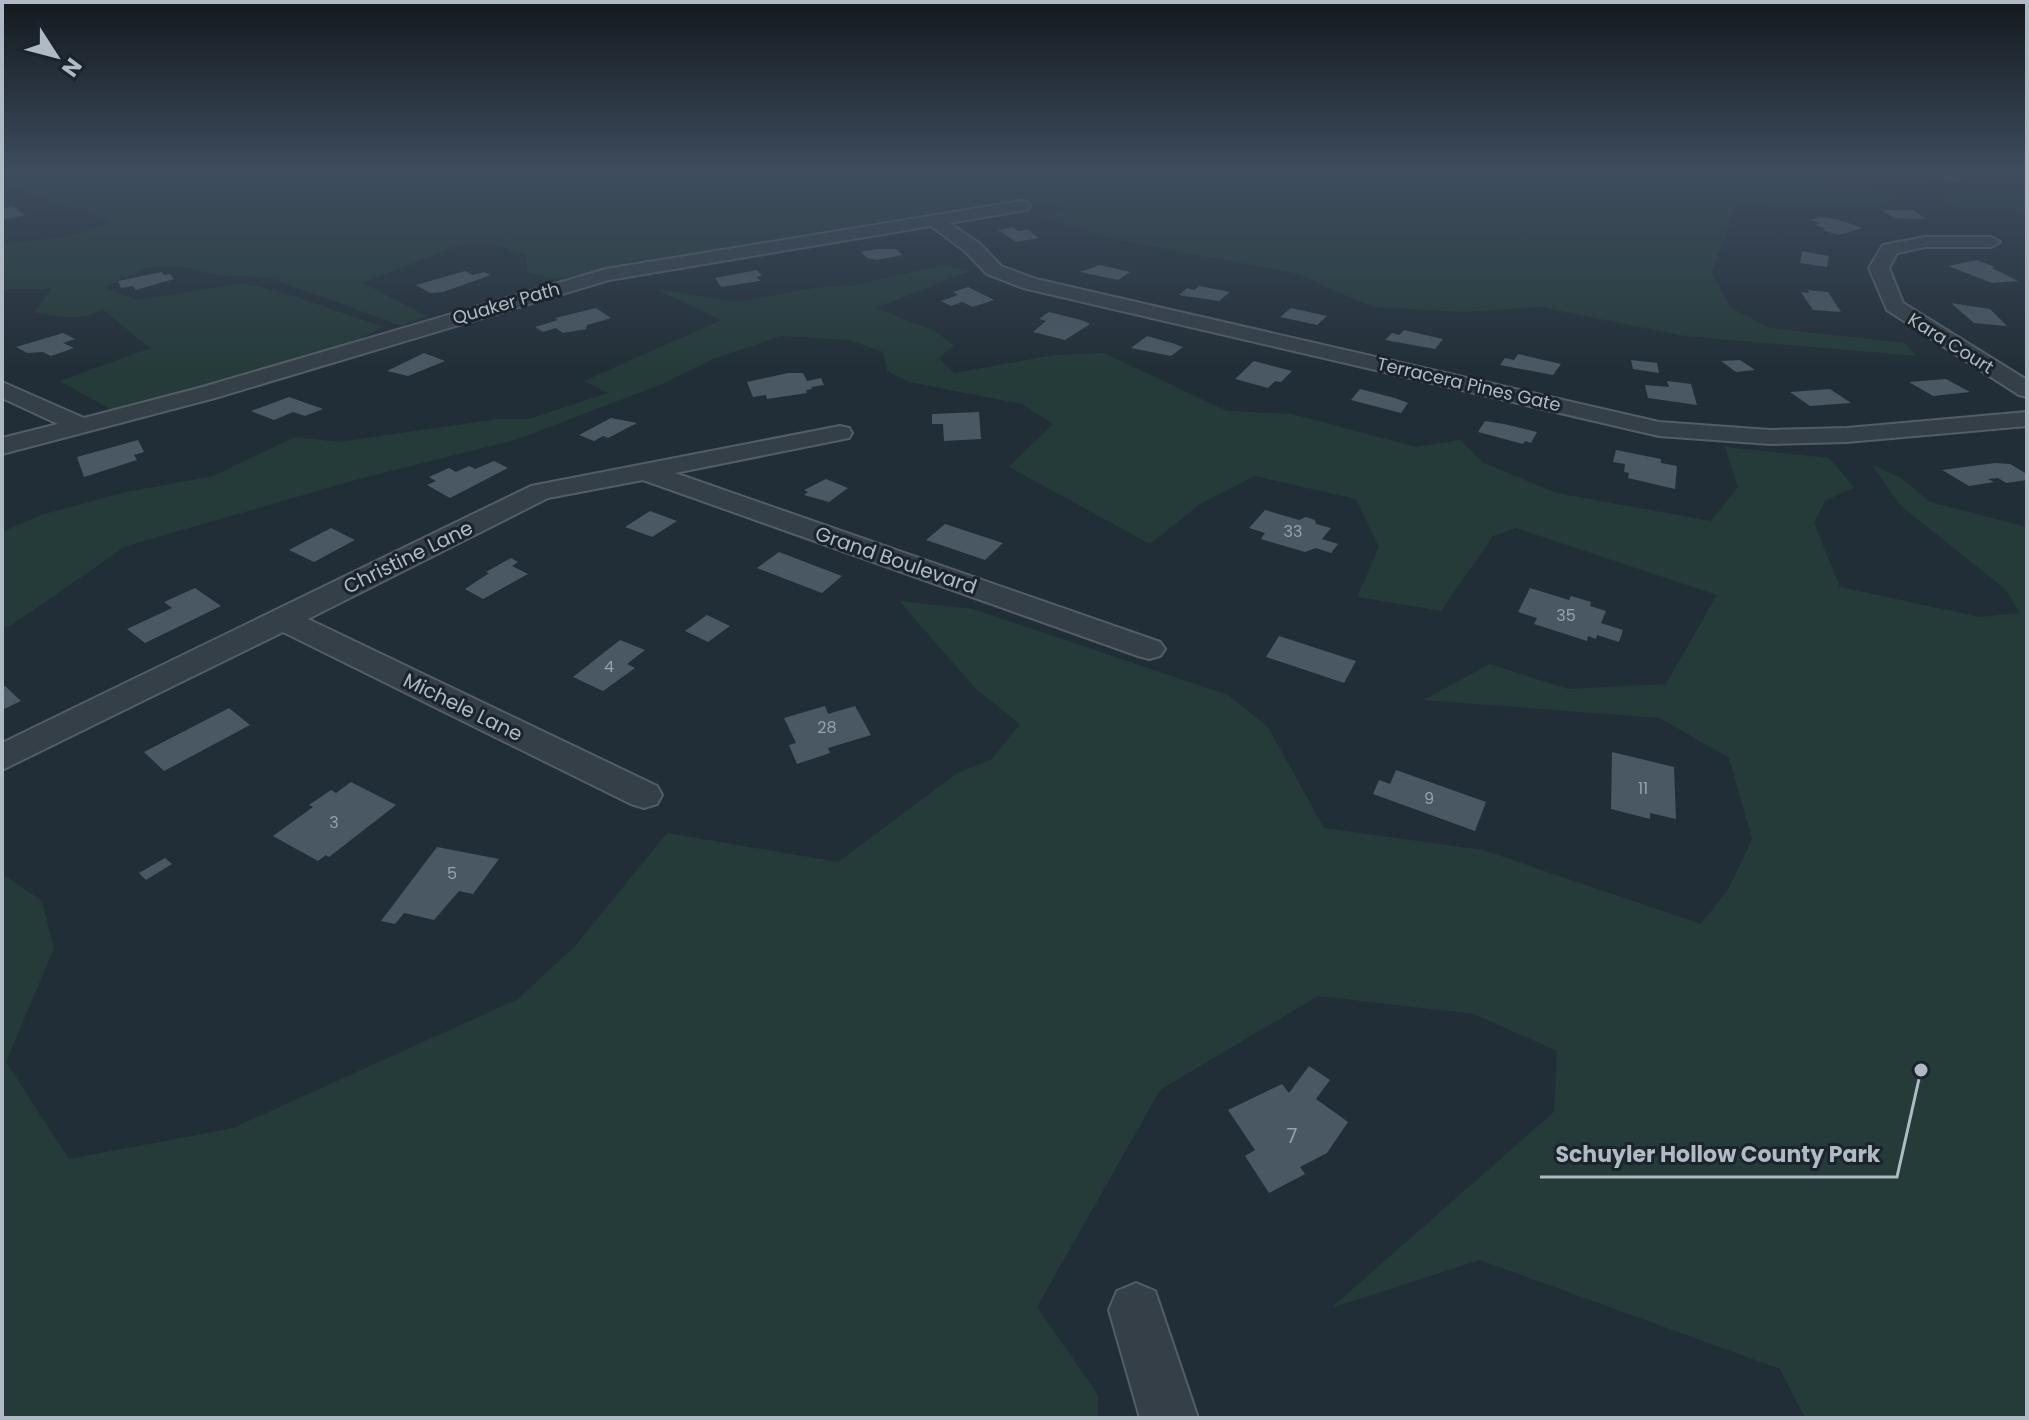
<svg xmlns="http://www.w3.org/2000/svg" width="2029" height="1420" font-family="Poppins,sans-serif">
<rect width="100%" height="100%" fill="#222e37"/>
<path fill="#253b39" d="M 2,172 L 1763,172 L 1767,175 L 1900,195 L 1876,207 L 1737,203 L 1712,273 L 1730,307 L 1770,328 L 1905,343 L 1917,356 L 1684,336 L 1541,307 L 1464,312 L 1372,307 L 1295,273 L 1112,239 L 1036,215 L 1075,211 L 1051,203 L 1009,202 L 555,279 L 527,272 L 527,255 L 488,243 L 459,245 L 363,283 L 427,316 L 402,326 L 267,277 L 221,276 L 180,266 L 146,268 L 104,287 L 136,300 L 245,283 L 281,292 L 384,327 C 301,369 204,387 115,412 L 60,381 L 150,348 L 102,309 C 81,322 57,317 34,312 L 51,289 L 2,289 L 2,244 L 65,237 L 113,222 L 87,211 L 2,186 Z
M 1941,194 L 2027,197 L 2027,213 L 1959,207 Z
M 943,265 L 970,271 L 875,308 L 933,330 L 954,345 L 939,358 L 954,373 L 1054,355 L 1104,353 L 1227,411 L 1292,414 L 1416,447 L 1460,440 L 1484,463 L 1556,493 L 1711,521 L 1738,487 L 1725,447 L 1829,458 L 1854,487 L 1825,501 L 1814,523 L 1840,587 L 1980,617 L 2020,613 L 2005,589 L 1901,506 L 1871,464 L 1901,478 L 1930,502 L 2027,527 L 2027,1418 L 1805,1418 L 1780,1369 L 1480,1260 L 1331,1308 L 1554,1112 L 1557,1051 L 1474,1014 L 1318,996 L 1160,1090 L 1037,1307 L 1098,1395 L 1098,1418 L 2,1418 L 2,874 L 42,901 L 54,948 L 6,1062 L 69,1159 L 233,1128 L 518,999 L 576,945 L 667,833 L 838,862 L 956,774 L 992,759 L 1020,724 L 976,689 L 899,601 L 973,609 L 1228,695 L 1268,727 L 1324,828 L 1483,850 L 1701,924 L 1729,888 L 1752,839 L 1729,758 L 1660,718 L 1423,700 L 1490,664 L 1568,689 L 1666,684 L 1717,595 L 1516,528 L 1493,536 L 1441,611 L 1357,597 L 1379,547 L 1356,499 L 1255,476 L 1200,504 L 1150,544 L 1009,467 L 1053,424 L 1022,404 L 909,382 L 887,371 L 883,352 L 849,340 L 781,336 L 716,358 L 662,384 L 518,439 L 366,477 L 126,546 L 13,624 L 2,629 L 2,532 L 44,514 L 126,492 L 213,476 L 295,437 L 339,442 L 498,419 L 529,419 L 608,393 L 584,381 L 721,320 L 656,289 L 735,302 L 814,288 L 859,284 Z"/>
<path fill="#4a5863" d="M 1911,172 L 1932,172 L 1966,179 L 1959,183 Z
M 11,206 L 19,209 L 17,210 L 26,215 L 2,220 L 2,209 Z
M 1882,210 L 1913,210 L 1926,219 L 1894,218 Z
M 1821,217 L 1836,219 L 1863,228 L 1839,235 L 1822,230 L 1826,229 L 1815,225 L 1821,223 L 1811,220 Z
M 1013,227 L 1018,231 L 1027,229 L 1039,238 L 1016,242 L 998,230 Z
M 877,249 L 896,249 L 903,255 L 877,260 L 867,258 L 861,252 Z
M 1802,251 L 1829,256 L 1827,267 L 1800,263 Z
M 1977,260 L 1995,267 L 1992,268 L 2018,281 L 1992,283 L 1948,266 Z
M 1100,265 L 1130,272 L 1118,280 L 1080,272 Z
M 757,270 L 762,276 L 757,277 L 760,281 L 721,287 L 715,278 Z
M 465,271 L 473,275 L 484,272 L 491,275 L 443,292 L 430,293 L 416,285 Z
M 162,272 L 164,275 L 170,274 L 174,279 L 136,290 L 133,286 L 121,288 L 118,281 Z
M 1199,286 L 1230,292 L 1219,301 L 1179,295 L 1187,288 L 1194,290 Z
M 968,287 L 994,300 L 973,307 L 962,302 L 951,306 L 941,301 L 958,295 L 953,292 Z
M 1808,290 L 1828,292 L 1841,312 L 1813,310 L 1801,292 L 1809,293 Z
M 1951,303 L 1990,309 L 2007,326 L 1974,323 Z
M 596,308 L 611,318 L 587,325 L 586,329 L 563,333 L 556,328 L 543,332 L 535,327 L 558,320 L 555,318 Z
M 1291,308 L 1327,316 L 1317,325 L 1280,317 Z
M 1049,312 L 1081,320 L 1090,324 L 1065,340 L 1033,332 L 1046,321 L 1039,319 Z
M 1404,330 L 1443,339 L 1435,349 L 1385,340 L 1392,333 L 1399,335 Z
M 63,333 L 75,339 L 63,343 L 74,348 L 51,356 L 43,352 L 27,353 L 16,347 Z
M 1147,336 L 1172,343 L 1183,347 L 1171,356 L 1131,348 Z
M 424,353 L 445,361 L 408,376 L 387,371 Z
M 1518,354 L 1561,364 L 1553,375 L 1500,365 L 1505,358 L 1514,360 Z
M 1631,360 L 1657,363 L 1659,373 L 1633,369 Z
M 1740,360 L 1755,370 L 1736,372 L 1721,361 Z
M 1254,361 L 1292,371 L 1281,382 L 1275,381 L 1268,388 L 1235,379 Z
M 788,373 L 803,373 L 807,381 L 821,378 L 824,385 L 811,387 L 812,389 L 806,390 L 807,393 L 767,399 L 766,395 L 753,397 L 747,382 Z
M 1946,379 L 1970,392 L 1933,396 L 1909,382 Z
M 1667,381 L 1691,384 L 1697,405 L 1648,398 L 1645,385 L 1669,387 Z
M 1360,389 L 1395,398 L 1408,403 L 1401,413 L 1351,400 Z
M 1830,389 L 1851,403 L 1810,406 L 1790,392 Z
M 289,397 L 323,409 L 305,416 L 293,412 L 274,420 L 251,411 Z
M 979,412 L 981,439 L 944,441 L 943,424 L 932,424 L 932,414 Z
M 611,418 L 637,423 L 608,438 L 603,436 L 594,441 L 579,435 Z
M 1485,421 L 1504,424 L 1537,432 L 1531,443 L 1525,441 L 1523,444 L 1478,432 Z
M 138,440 L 144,452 L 134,455 L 137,460 L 84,477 L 77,457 Z
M 1616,450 L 1661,459 L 1661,463 L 1677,466 L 1675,489 L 1628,478 L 1629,473 L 1624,472 L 1625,464 L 1613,462 Z
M 494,461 L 508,468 L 450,498 L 427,485 L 436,481 L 429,477 L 449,468 L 456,472 L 469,466 L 475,469 Z
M 1995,463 L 2010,464 L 2027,474 L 2027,480 L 2006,483 L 1998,478 L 1988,479 L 1994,482 L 1969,486 L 1942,470 Z
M 826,479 L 848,488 L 829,502 L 804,495 L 808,492 L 804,490 Z
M 1265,510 L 1299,520 L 1306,517 L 1315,520 L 1316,524 L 1331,528 L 1322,539 L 1338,544 L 1331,553 L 1316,548 L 1305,552 L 1261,539 L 1265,533 L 1249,528 Z
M 650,511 L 677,521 L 652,537 L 625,527 Z
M 945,524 L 1003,543 L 985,560 L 926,540 Z
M 331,528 L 355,540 L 314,562 L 289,550 Z
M 779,552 L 842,576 L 822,593 L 757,568 Z
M 511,558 L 518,562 L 512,566 L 528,574 L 483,599 L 465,589 L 489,573 L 486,572 Z
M 195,588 L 221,606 L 145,643 L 127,629 L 172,608 L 164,602 Z
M 1530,588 L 1569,600 L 1571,596 L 1591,602 L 1590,606 L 1606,611 L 1601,623 L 1623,630 L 1619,642 L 1597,635 L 1596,639 L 1588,636 L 1587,641 L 1534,624 L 1537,618 L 1518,612 Z
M 707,615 L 730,626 L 708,642 L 685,631 Z
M 1279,636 L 1356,661 L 1344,683 L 1266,657 Z
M 620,640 L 645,650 L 627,664 L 635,668 L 603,691 L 573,677 Z
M 5,686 L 21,701 L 2,710 L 2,687 Z
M 825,706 L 828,714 L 855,706 L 871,735 L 828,748 L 830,753 L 797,764 L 789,745 L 796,743 L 784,718 Z
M 229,708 L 250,725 L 164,771 L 144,752 Z
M 1612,752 L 1674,767 L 1676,819 L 1650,813 L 1650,819 L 1611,809 Z
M 1396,770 L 1486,802 L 1475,831 L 1373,794 L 1379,780 L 1390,784 Z
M 351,782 L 396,805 L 329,857 L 326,855 L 318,861 L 273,836 L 313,807 L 309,805 L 331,790 L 336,793 Z
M 437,847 L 499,859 L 473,894 L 459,891 L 434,920 L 404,913 L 395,924 L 381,921 Z
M 165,858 L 172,864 L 146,880 L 139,873 Z
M 1309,1066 L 1330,1080 L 1316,1099 L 1348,1122 L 1327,1153 L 1300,1167 L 1305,1174 L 1269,1193 L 1245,1156 L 1255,1150 L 1228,1110 L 1282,1084 L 1289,1093 Z"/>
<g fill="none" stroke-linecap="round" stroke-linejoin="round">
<g stroke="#535d66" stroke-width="4">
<path id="minor" d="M 1021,201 L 1027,202 L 1030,206 L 1027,210 L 949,223 L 980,244 L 1001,266 L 1036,279 L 1659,422 L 1770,430 L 1847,428 L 2027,412 L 2027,426 L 1847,442 L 1770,444 L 1659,436 L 1023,288 L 987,274 L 966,252 L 931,226 L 609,280 L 215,398 L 2,454 L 2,438 L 58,424 L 2,398 L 2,382 L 84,418 L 199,388 L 606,269 Z
M 1925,237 L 1991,237 L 2000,242 L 1991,247 L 1925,247 L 1897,253 L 1889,268 L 1903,303 L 2027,380 L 2027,397 L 2019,395 L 1887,310 L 1869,268 L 1883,245 Z
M 840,426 L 849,428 L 852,433 L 849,438 L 675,473 L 1160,642 L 1165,649 L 1160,656 L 1149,659 L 1138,656 L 643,480 L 548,498 L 308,619 L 657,786 L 662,795 L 657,804 L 644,808 L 631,804 L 283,632 L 2,770 L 2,743 L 531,486 Z
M 1136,1283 L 1155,1291 L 1198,1418 L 1140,1418 L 1109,1310 L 1117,1291 Z"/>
</g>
<use href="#minor" fill="#353f48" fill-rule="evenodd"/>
</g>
<linearGradient id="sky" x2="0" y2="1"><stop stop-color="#13191e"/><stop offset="0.46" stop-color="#3e4c5e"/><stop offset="1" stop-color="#3e4c5e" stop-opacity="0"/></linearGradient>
<rect width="2029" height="371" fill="url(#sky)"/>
<g text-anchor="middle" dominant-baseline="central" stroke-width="6" stroke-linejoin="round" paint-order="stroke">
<g font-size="16" fill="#96a2ac">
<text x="1293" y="531">33</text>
<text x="1566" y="615">35</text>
<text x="609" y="666">4</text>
<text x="827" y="727">28</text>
<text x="1643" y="788">11</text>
<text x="1429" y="798">9</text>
<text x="334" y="822">3</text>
<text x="452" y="873">5</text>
</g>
<g font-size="18" fill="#b0bac4" stroke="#1b242d">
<text transform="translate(506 303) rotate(-16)">Quaker Path</text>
<text transform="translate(1951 343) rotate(32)">Kara Court</text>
<text transform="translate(1469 384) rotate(13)">Terracera Pines Gate</text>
</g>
<g font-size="20" fill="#b0bac4" stroke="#1b242d">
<text transform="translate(408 557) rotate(-26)">Christine Lane</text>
<text transform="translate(896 560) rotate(19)">Grand Boulevard</text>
<text transform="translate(463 707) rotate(26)">Michele Lane</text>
</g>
<g font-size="20" fill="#96a2ac">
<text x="1292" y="1136">7</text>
</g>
</g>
<path fill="none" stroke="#b0bac4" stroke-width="3" d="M1921 1070L1897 1177H1540"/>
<circle fill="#b0bac4" stroke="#1b242d" stroke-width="3" cx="1921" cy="1070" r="8"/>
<g font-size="22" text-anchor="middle" font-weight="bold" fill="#b0bac4" stroke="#1b242d" stroke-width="6" stroke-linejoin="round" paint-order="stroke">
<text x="1718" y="1162">Schuyler Hollow County Park</text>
</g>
<rect width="2029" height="1420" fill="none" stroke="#b0bac4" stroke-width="8"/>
<g transform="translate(56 56) rotate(126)" stroke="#1b242d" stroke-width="6" paint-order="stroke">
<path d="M0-6L14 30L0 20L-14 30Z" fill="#b0bac4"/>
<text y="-12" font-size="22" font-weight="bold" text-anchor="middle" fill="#b0bac4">N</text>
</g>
</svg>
